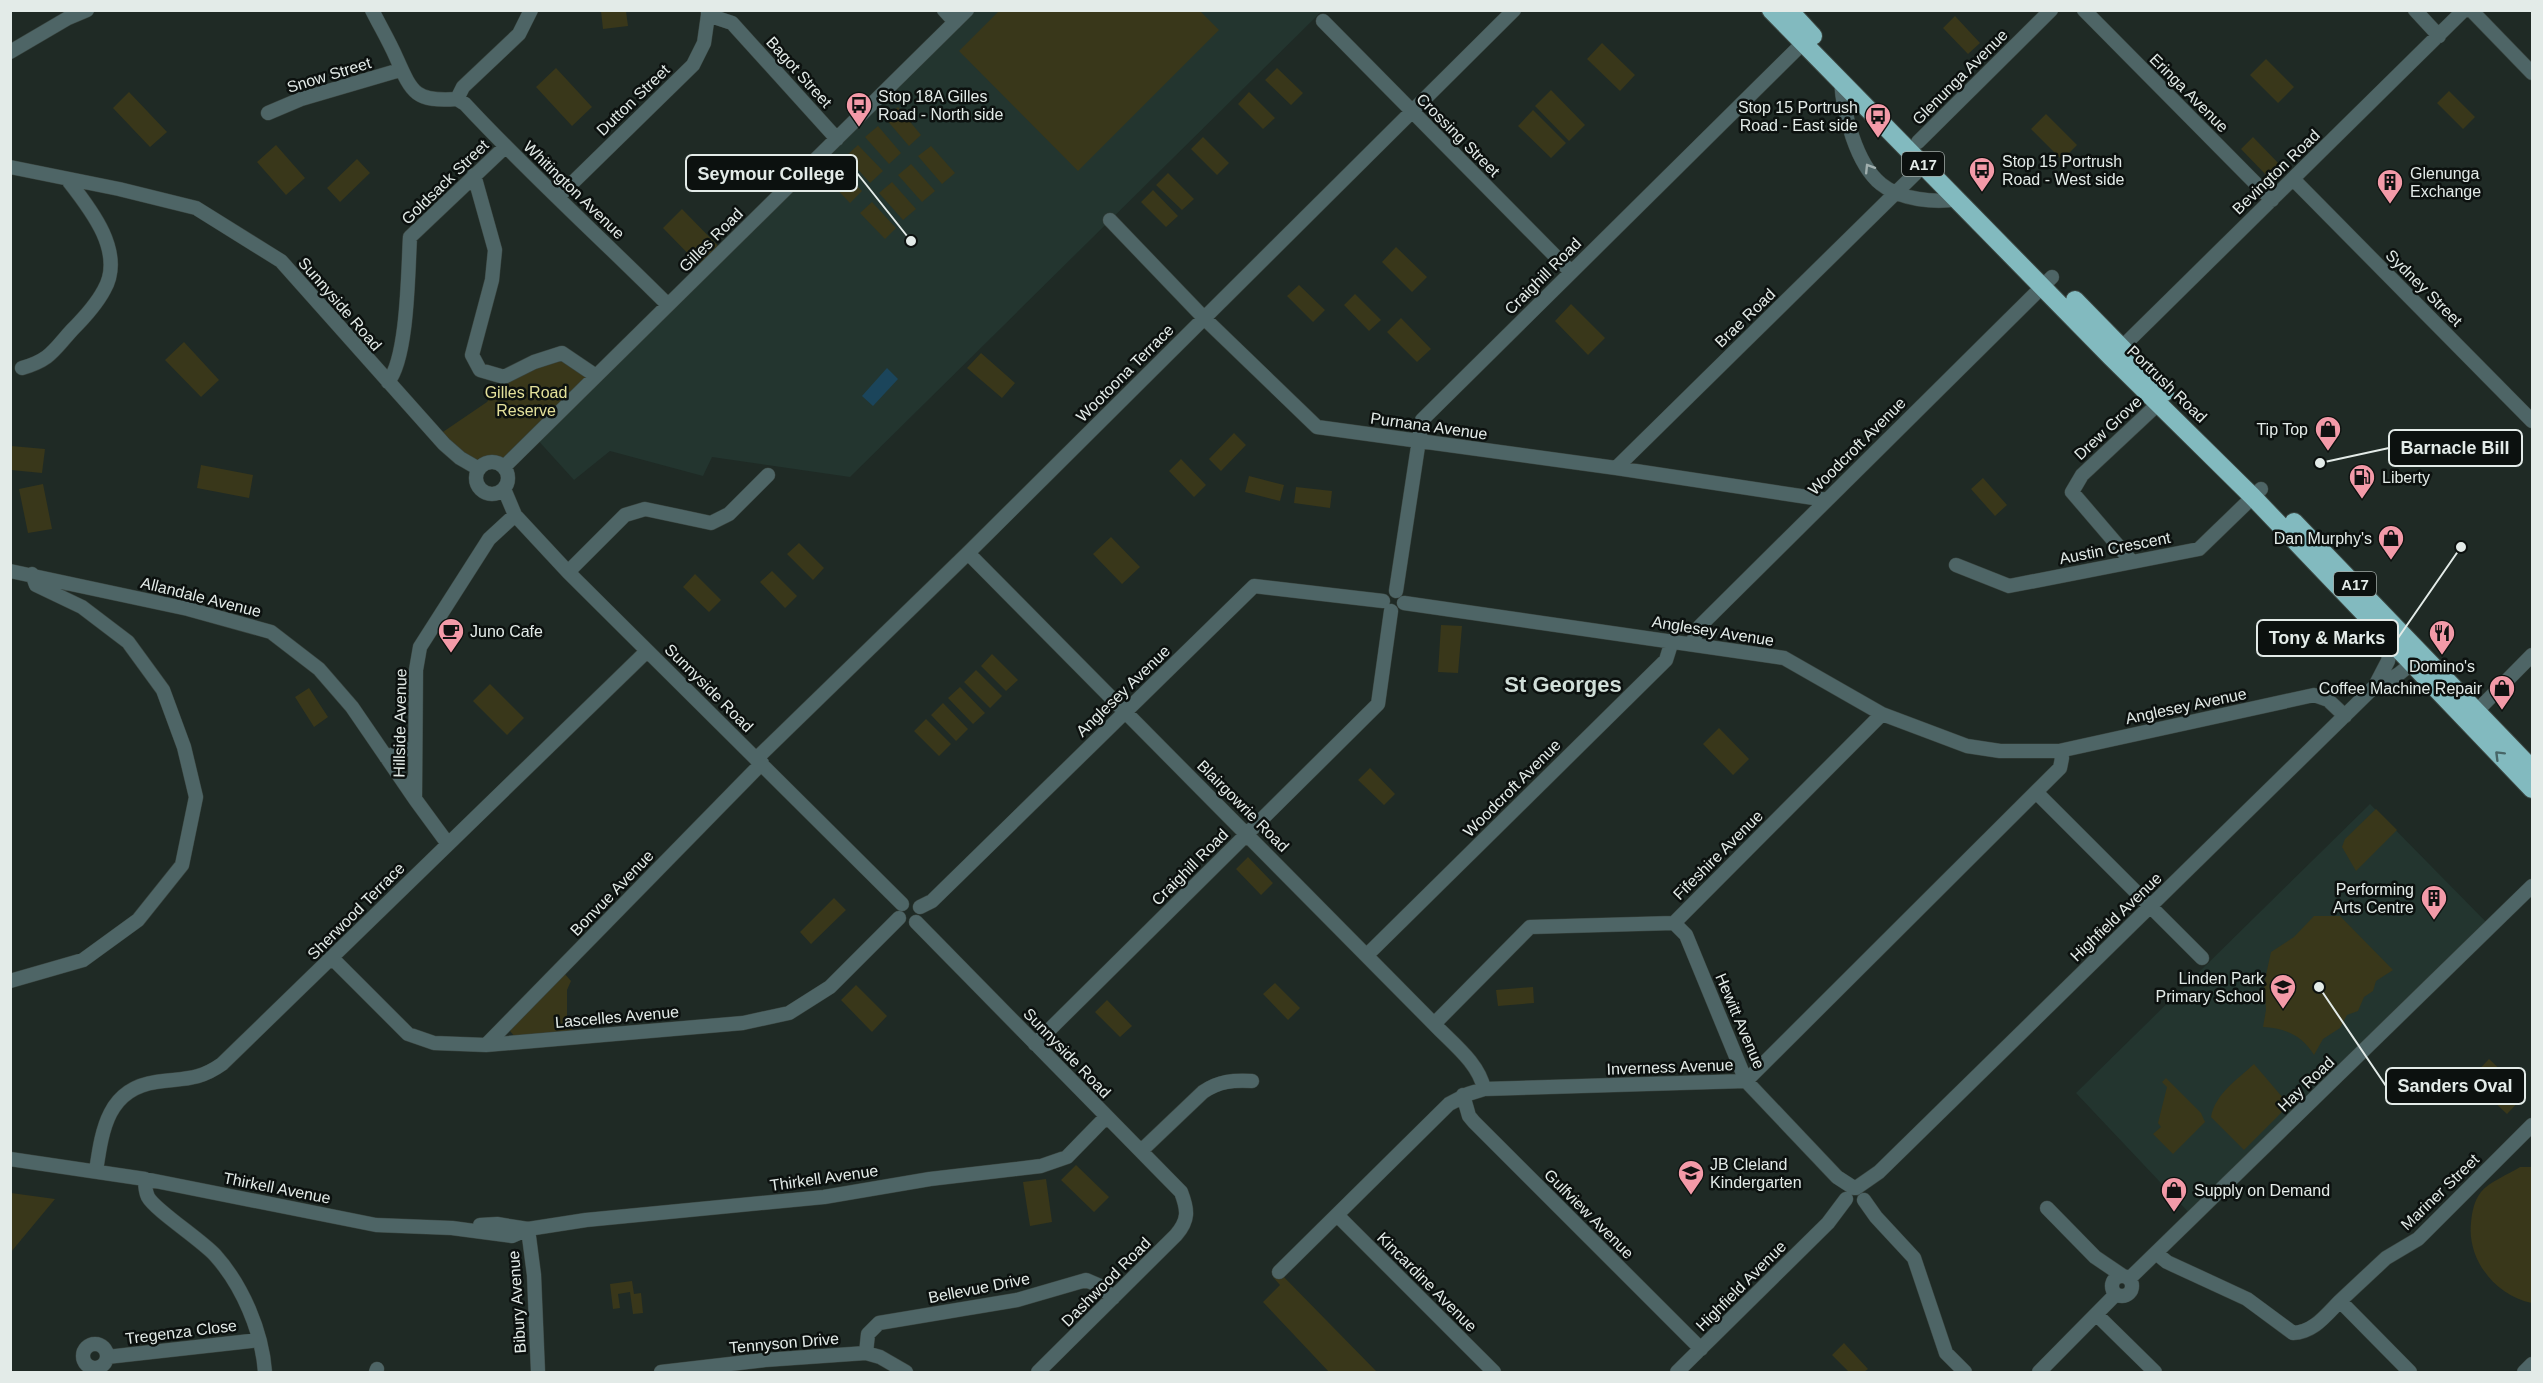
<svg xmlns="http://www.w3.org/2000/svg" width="2543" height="1383" font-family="Helvetica,sans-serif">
<rect width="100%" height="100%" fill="#1f2a25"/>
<path fill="#23352f" d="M 967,11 L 1322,11 L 850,477 L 712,457 L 703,476 L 610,451 L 574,480 L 535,437 Z
M 2370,804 L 2491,927 L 2193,1217 L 2076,1093 Z"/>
<path fill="#39371a" d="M 1000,10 L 1200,11 L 1219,30 L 1078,171 L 959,51 Z
M 601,11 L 626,11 L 628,26 L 603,29 Z
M 1955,16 L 1980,43 L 1968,54 L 1943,28 Z
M 1602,43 L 1635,75 L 1620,91 L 1587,59 Z
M 2266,59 L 2294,87 L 2278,103 L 2250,75 Z
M 556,68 L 592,107 L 572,126 L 536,87 Z
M 1277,68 L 1303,93 L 1291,105 L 1265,80 Z
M 1551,90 L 1585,125 L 1569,141 L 1535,106 Z
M 2449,91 L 2475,117 L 2463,129 L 2437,103 Z
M 129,92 L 167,132 L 150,147 L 113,108 Z
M 1249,92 L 1275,118 L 1263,129 L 1238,104 Z
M 898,107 L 921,135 L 909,146 L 885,118 Z
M 1533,110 L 1566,143 L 1551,158 L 1518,126 Z
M 2046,114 L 2077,145 L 2062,160 L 2031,129 Z
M 878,126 L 901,153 L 889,164 L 865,137 Z
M 1203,137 L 1229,163 L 1217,175 L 1191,149 Z
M 2253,137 L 2282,167 L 2270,179 L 2241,149 Z
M 276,145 L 305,178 L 286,195 L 257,162 Z
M 858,145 L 883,171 L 870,183 L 846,156 Z
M 931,146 L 955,173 L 942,184 L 918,156 Z
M 357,159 L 370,173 L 340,202 L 327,188 Z
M 911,164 L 935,191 L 922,202 L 898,175 Z
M 837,165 L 862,191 L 850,203 L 825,177 Z
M 1168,173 L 1194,199 L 1182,210 L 1156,185 Z
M 892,182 L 916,209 L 903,220 L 879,193 Z
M 1153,190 L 1178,216 L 1166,227 L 1141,202 Z
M 872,202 L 896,228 L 885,239 L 860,213 Z
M 682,209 L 723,251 L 704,270 L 663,228 Z
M 1396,247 L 1427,277 L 1412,292 L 1382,262 Z
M 1299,285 L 1325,310 L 1313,322 L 1287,296 Z
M 1355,294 L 1381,320 L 1369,331 L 1344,305 Z
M 1571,304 L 1605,338 L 1588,355 L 1555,321 Z
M 1401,318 L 1431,349 L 1417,362 L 1387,332 Z
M 184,342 L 219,380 L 201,397 L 165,360 Z
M 562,353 L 596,376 L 499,463 L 491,462 L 483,465 L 437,436 L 487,402 L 504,377 Z
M 981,353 L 1015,383 L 1002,398 L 967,368 Z
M 1234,433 L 1246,445 L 1221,471 L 1209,459 Z
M 11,446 L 45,449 L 42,473 L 11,470 Z
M 1181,459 L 1206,485 L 1194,497 L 1169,471 Z
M 201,465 L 253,475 L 249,498 L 197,488 Z
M 1249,476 L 1284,485 L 1280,501 L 1245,492 Z
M 1983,478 L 2007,505 L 1995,516 L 1971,489 Z
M 43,484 L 52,529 L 28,533 L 19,489 Z
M 1296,487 L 1332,491 L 1330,508 L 1294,503 Z
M 1111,537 L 1140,567 L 1122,584 L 1093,554 Z
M 799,543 L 824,568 L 813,580 L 787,554 Z
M 772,571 L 797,596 L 785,608 L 760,582 Z
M 695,574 L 721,600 L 709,612 L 683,587 Z
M 1441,625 L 1462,626 L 1458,673 L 1438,672 Z
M 992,654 L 1018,680 L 1006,691 L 981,666 Z
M 976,670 L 1002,696 L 990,708 L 964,682 Z
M 490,684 L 524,718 L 507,735 L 473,701 Z
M 960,687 L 985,713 L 973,724 L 948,698 Z
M 309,688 L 328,717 L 314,727 L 295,697 Z
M 943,703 L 968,729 L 956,741 L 931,715 Z
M 926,719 L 951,744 L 939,756 L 914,731 Z
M 1719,728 L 1749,759 L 1733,775 L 1703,744 Z
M 1370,768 L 1395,794 L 1384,805 L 1358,780 Z
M 2376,809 L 2397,830 L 2356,871 L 2342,847 L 2345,839 Z
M 1248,857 L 1273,883 L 1261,895 L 1236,869 Z
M 834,898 L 846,910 L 811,944 L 800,932 Z
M 2314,916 L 2340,916 L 2393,970 L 2376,981 L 2373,991 L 2364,997 L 2358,1011 L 2347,1015 L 2340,1028 L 2323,1039 L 2314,1055 C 2302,1035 2284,1028 2263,1027 L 2266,1010 L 2264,984 L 2271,952 L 2294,937 Z
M 564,973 L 571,981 L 567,990 L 567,1023 L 576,1033 L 516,1038 L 510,1031 L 512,1026 Z
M 1275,983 L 1300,1008 L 1288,1020 L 1263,994 Z
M 856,985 L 887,1016 L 872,1032 L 841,1000 Z
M 1533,987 L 1534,1003 L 1498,1006 L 1496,990 Z
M 1107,1000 L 1132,1026 L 1120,1037 L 1095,1012 Z
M 2489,1059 L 2526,1094 L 2507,1114 L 2470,1079 Z
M 2254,1064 L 2289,1105 L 2244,1150 L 2211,1117 C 2215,1094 2238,1079 2254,1064 Z
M 2166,1078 L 2201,1113 L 2205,1122 L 2173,1154 L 2153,1134 L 2161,1127 L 2158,1123 L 2167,1087 L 2162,1082 Z
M 1076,1165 L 1109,1197 L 1094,1212 L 1061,1180 Z
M 2520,1167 L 2532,1167 L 2532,1303 C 2496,1296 2467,1260 2471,1223 C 2472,1212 2474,1201 2481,1192 C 2489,1182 2509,1174 2520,1167 Z
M 1046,1179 L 1052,1222 L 1030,1226 L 1023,1182 Z
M 11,1193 L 55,1199 L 11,1252 L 10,1193 Z
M 1279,1272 L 1377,1372 L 1329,1372 L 1263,1302 L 1280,1285 L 1273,1277 Z
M 632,1281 L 634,1294 L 641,1293 L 643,1313 L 633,1314 L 630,1292 L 618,1294 L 620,1308 L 613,1309 L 610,1284 Z
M 1844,1343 L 1868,1369 L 1864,1372 L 1849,1372 L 1832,1355 Z"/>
<path fill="#1b455b" d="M 887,368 L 898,379 L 873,406 L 862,396 Z"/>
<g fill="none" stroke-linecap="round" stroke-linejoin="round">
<g stroke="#3a4540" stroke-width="15">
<path id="minor" d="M 372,10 C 380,26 389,41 396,57 C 412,93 415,102 457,99
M 708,10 L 708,15 L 732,23 L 837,139
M 944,10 L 955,22
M 2084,10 L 2272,200
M 2415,10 L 2439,36
M 2471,10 L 2532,73
M 1323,21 L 1571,272
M 10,52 L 68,18 L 87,10
M 1841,81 C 1843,112 1856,164 1881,184 C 1900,200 1936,203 1958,199
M 457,99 L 465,104 C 530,174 601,238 668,305
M 457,99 L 463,87 L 519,34 L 531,10
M 268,113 L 301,99 L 400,70
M 1918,142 L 2051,10
M 10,167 L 119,189 L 196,208 L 281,261 L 444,444 L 460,458 L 479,469
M 474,175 L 495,250 L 492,280 L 472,355 L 480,370 L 504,377 L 534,362 L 562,353 L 596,376
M 2293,179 L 2532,421
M 559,196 L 693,65 L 704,43 L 708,15
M 1110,220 L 1204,318 L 1317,427 L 1616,468 L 1827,500
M 2115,354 L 2464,10
M 22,368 C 50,360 53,351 72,330 C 84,318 96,305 104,290 C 126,252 89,207 67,179
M 388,382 C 408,358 408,270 410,237 L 505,147
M476 478a16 16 0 1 1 32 0a16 16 0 1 1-32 0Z
M 504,467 L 967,10
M 1616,468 L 1924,165
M 504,489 L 515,515 L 568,572 L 902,904
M 968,553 L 1434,1024 C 1452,1043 1479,1063 1484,1089
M 2132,562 L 2072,492 L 2082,475 L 2159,403
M 1956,565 L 2009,586 L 2199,549 L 2261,489
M 10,571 L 188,609 L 271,632 L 319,669 L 352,707 L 415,799
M 568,572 L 625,515 L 645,509 L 711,523 L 729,514 L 768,475
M 1396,591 L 1422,420 L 1809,37
M 1404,603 L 1784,658 L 1882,714 L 1967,746 L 2000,751 L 2059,751 L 2314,695 L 2328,700 L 2345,716
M 1692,643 L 1700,626 L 2052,277
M 2375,686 C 2391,679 2407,673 2414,655
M 2470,718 L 2532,655
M 386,757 L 415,746
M 757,758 L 968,553 L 1514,10
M 2037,793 L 2202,958
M 448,844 L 415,799 L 416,670 L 420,647 L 489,539 L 515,515
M 920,907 L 932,901 L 1254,586 L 1383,601
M 916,922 L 1181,1192 C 1188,1210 1189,1220 1176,1235 L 1038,1372
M 1674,923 L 1686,935 L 1746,1081 L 1837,1177 L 1854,1188
M 1367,955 L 1666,660 L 1672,641
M 333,959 L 408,1034 L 434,1043 L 486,1045 L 743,1023 L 789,1013 L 830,987 L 899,918
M 10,981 L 83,960 L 138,920 L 182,865 L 196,797 L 184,747 L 163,690 L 128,642 L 82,607 L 36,585 L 32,574
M 1434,1024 L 1530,927 L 1674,923 L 1882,714
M 1035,1044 L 1378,704 L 1391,611
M 486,1045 L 762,763
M 1463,1095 L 1469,1116 L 1474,1122 L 1701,1349
M 1141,1151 L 1203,1092 C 1219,1081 1233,1080 1252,1081
M 10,1159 L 145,1179 L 376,1225 L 452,1228 L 512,1236 L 528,1229 L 586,1220 L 824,1197 L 930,1179 L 1041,1166 L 1067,1157 L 1106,1117
M 96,1171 C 102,1131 107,1089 156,1082 C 184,1078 198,1081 222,1064 L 647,651
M 145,1179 C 145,1185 145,1191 148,1197 C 155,1210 200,1239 215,1255 C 242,1285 262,1331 265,1372
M 1856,1188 L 1879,1172 L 2375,686 L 2388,661 L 2392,641
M 1864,1200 L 1876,1217 L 1914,1258 L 1946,1353 L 1965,1372
M 2047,1208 L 2095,1257 L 2123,1276
M 1337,1215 L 1494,1372
M 480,1225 L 497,1224 L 528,1229
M 528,1229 L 534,1275 L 538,1372
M 2156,1253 L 2167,1262 L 2247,1299 L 2293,1333 C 2314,1332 2326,1315 2340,1301 L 2410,1372
M 1279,1272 L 1449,1104 L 1468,1094 L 1484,1089 L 1746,1081 L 2060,768 L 2062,758 L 2059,751
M2112 1286a10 10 0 1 1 20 0a10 10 0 1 1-20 0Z
M 2129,1279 L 2532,886
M 2340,1301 L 2386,1258 L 2418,1239 L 2532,1125
M 2097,1315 L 2155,1372
M83 1356a12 12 0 1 1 24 0a12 12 0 1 1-24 0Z
M 866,1353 L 868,1334 L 879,1323 L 1017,1300 L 1086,1280 L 1100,1286 L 1113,1298
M 107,1357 L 259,1340
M 376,1372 L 377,1369
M 661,1372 L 765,1360 L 866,1353 L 880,1357 L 906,1372
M 1677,1372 L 1828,1223 L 1846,1199
M 2039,1372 L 2116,1294
M 2524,1372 L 2532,1364"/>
</g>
<g stroke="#3a4540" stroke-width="20">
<path id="highway" d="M 1771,10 L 2111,357 L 2253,497 L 2532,789
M 1789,10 L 1813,36
M 2075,300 L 2165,392
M 2294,522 L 2532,769"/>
</g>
<use href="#minor" stroke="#4e6566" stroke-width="14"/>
<use href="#highway" stroke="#82babf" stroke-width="18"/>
</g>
<defs><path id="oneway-chevron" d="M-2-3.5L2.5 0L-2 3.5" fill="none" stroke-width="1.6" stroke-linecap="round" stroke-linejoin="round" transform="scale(1.5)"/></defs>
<use stroke="#a0afae" href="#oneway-chevron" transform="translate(1869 168) rotate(-122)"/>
<use stroke="#476667" href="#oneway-chevron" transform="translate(2499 755) rotate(-135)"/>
<defs>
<g id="bus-pin" transform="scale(1.35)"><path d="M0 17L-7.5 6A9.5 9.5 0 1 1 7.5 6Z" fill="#f39aa8" stroke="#0c110f"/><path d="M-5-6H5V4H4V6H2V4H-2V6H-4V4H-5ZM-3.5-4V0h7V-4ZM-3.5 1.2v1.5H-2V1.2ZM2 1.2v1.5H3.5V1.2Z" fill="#111"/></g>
<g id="building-pin" transform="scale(1.35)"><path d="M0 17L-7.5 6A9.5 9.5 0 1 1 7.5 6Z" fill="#f39aa8" stroke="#0c110f"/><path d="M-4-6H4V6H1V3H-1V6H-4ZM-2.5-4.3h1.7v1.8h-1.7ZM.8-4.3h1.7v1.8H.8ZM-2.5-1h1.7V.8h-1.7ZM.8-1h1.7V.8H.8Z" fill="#111"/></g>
<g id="shop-pin" transform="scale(1.35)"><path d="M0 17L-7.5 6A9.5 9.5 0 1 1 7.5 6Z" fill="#f39aa8" stroke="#0c110f"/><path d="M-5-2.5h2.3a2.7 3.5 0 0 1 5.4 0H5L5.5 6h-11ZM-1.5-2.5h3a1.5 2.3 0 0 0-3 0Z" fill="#111"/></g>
<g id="fuel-pin" transform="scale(1.35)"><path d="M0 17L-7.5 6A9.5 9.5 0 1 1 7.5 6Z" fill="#f39aa8" stroke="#0c110f"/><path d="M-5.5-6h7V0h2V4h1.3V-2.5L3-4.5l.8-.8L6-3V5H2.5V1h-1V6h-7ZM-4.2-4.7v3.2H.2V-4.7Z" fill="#111"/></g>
<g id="cafe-pin" transform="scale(1.35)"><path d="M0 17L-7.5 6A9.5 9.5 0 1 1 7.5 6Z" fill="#f39aa8" stroke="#0c110f"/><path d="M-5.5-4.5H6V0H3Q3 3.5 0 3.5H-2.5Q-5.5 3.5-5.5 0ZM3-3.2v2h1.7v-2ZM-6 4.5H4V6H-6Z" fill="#111"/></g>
<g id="restaurant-pin" transform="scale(1.35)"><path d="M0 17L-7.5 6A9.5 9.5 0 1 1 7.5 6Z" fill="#f39aa8" stroke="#0c110f"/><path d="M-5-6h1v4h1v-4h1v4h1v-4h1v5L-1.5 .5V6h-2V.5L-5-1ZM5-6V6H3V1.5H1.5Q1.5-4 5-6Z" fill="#111"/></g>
<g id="school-pin" transform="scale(1.35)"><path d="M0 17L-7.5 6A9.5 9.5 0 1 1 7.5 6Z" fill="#f39aa8" stroke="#0c110f"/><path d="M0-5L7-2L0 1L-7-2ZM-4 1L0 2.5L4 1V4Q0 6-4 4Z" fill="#111"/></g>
</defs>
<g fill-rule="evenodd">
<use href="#bus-pin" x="859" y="105"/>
<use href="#bus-pin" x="1878" y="116"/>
<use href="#bus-pin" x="1982" y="170"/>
<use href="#building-pin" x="2390" y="182"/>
<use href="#shop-pin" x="2328" y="429"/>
<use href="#fuel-pin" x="2362" y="477"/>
<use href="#shop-pin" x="2391" y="538"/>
<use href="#cafe-pin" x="451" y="631"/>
<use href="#restaurant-pin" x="2442" y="633"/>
<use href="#shop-pin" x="2502" y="688"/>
<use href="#building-pin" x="2434" y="898"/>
<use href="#school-pin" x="2283" y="987"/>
<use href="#school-pin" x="1691" y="1173"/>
<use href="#shop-pin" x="2174" y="1190"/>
</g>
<g text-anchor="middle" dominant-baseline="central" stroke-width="5" stroke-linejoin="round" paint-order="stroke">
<g fill="#0c110f" stroke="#a2aaa7" stroke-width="1.5">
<rect x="1902" y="152" width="42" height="24" rx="4.5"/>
<rect x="2334" y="572" width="42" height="24" rx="4.5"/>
</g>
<g font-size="15" font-weight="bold" fill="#e3ebe8">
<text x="1923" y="164">A17</text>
<text x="2355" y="584">A17</text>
</g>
<g font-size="16" fill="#e3ebe8" stroke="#0c110f">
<text transform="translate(799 72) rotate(48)">Bagot Street</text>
<text transform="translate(329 75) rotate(-17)">Snow Street</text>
<text transform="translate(1960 77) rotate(-45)">Glenunga Avenue</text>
<text transform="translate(2189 93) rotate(45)">Eringa Avenue</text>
<text transform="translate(633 100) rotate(-44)">Dutton Street</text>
<text transform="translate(1458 135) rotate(45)">Crossing Street</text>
<text transform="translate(2276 172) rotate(-44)">Bevington Road</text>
<text transform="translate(445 182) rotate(-44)">Goldsack Street</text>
<text transform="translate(574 190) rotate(44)">Whitington Avenue</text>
<text transform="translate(711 240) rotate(-45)">Gilles Road</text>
<text transform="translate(1543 276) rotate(-45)">Craighill Road</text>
<text transform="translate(2424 288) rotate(45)">Sydney Street</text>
<text transform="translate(340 304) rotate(49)">Sunnyside Road</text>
<text transform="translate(1745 318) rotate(-44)">Brae Road</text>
<text transform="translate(1125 373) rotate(-45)">Wootoona Terrace</text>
<text transform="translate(2167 384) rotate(44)">Portrush Road</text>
<text transform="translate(1429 426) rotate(8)">Purnana Avenue</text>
<text transform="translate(2108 428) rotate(-43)">Drew Grove</text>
<text transform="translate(1857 446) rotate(-45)">Woodcroft Avenue</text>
<text transform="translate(2115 548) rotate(-11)">Austin Crescent</text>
<text transform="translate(201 597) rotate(14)">Allandale Avenue</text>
<text transform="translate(1713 631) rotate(9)">Anglesey Avenue</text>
<text transform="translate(709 688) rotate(45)">Sunnyside Road</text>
<text transform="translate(1123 691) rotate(-44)">Anglesey Avenue</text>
<text transform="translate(2186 706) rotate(-12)">Anglesey Avenue</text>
<text transform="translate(400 723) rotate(-89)">Hillside Avenue</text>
<text transform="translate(1512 788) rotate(-45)">Woodcroft Avenue</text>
<text transform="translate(1243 806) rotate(45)">Blairgowrie Road</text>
<text transform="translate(1718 855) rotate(-45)">Fifeshire Avenue</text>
<text transform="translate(1190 867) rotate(-45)">Craighill Road</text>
<text transform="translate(612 893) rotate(-46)">Bonvue Avenue</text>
<text transform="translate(356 911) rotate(-45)">Sherwood Terrace</text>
<text transform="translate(2116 917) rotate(-44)">Highfield Avenue</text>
<text transform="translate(617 1017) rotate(-5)">Lascelles Avenue</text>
<text transform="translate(1740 1021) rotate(67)">Hewitt Avenue</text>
<text transform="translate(1067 1053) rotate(46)">Sunnyside Road</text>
<text transform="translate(1670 1067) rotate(-2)">Inverness Avenue</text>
<text transform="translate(2306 1084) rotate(-44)">Hay Road</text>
<text transform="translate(824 1178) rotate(-8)">Thirkell Avenue</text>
<text transform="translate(277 1188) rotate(11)">Thirkell Avenue</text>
<text transform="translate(2440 1192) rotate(-44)">Mariner Street</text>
<text transform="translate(1589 1214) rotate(45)">Gulfview Avenue</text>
<text transform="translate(1106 1282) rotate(-45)">Dashwood Road</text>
<text transform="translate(1427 1282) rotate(45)">Kincardine Avenue</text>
<text transform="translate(1741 1286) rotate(-45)">Highfield Avenue</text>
<text transform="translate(979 1288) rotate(-11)">Bellevue Drive</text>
<text transform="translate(517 1302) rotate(-94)">Bibury Avenue</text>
<text transform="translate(181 1332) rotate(-7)">Tregenza Close</text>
<text transform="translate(784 1343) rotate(-5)">Tennyson Drive</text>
</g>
<g font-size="16" fill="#e3ebe8" stroke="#0c110f" text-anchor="start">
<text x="878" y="96">Stop 18A Gilles<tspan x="878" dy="18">Road - North side</tspan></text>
<text x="1858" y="107" text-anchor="end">Stop 15 Portrush<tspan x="1858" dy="18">Road - East side</tspan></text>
<text x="2002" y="161">Stop 15 Portrush<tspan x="2002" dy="18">Road - West side</tspan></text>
<text x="2410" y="173">Glenunga<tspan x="2410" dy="18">Exchange</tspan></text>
<text x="2308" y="429" text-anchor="end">Tip Top</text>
<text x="2382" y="477">Liberty</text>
<text x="2372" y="538" text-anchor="end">Dan Murphy's</text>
<text x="470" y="631">Juno Cafe</text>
<text x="2442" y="666" text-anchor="middle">Domino's</text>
<text x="2482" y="688" text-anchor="end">Coffee Machine Repair</text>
<text x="2414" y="889" text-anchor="end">Performing<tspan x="2414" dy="18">Arts Centre</tspan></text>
<text x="2264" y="978" text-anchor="end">Linden Park<tspan x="2264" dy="18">Primary School</tspan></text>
<text x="1710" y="1164">JB Cleland<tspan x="1710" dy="18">Kindergarten</tspan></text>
<text x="2194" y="1190">Supply on Demand</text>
</g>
<g font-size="16" fill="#e3e09a" stroke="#0c110f">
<text x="526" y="392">Gilles Road<tspan x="526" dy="18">Reserve</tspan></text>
</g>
<g font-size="22" font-weight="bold" fill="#d0ded8" stroke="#0c110f">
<text x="1563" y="684">St Georges</text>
</g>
</g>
<path fill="none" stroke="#e3ebe8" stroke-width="2" d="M911 241L857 173M2320 463L2389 448M2461 547L2398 638M2319 987L2386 1086"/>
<g fill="#e3ebe8" stroke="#0c110f" stroke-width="2">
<circle cx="911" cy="241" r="6"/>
<circle cx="2320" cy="463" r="6"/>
<circle cx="2461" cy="547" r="6"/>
<circle cx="2319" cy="987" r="6"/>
</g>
<g fill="#0c110f" stroke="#e3ebe8" stroke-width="2">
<rect x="686" y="155" width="171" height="36" rx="6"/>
<rect x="2389" y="430" width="133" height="36" rx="6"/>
<rect x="2257" y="620" width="141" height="36" rx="6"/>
<rect x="2386" y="1068" width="139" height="36" rx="6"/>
</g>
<g font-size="18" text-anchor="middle" font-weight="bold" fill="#e3ebe8">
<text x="771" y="180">Seymour College</text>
<text x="2455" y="454">Barnacle Bill</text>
<text x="2327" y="644">Tony &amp; Marks</text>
<text x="2455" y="1092">Sanders Oval</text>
</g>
<rect width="2543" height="1383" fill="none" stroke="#e3ebe8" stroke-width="24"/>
</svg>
